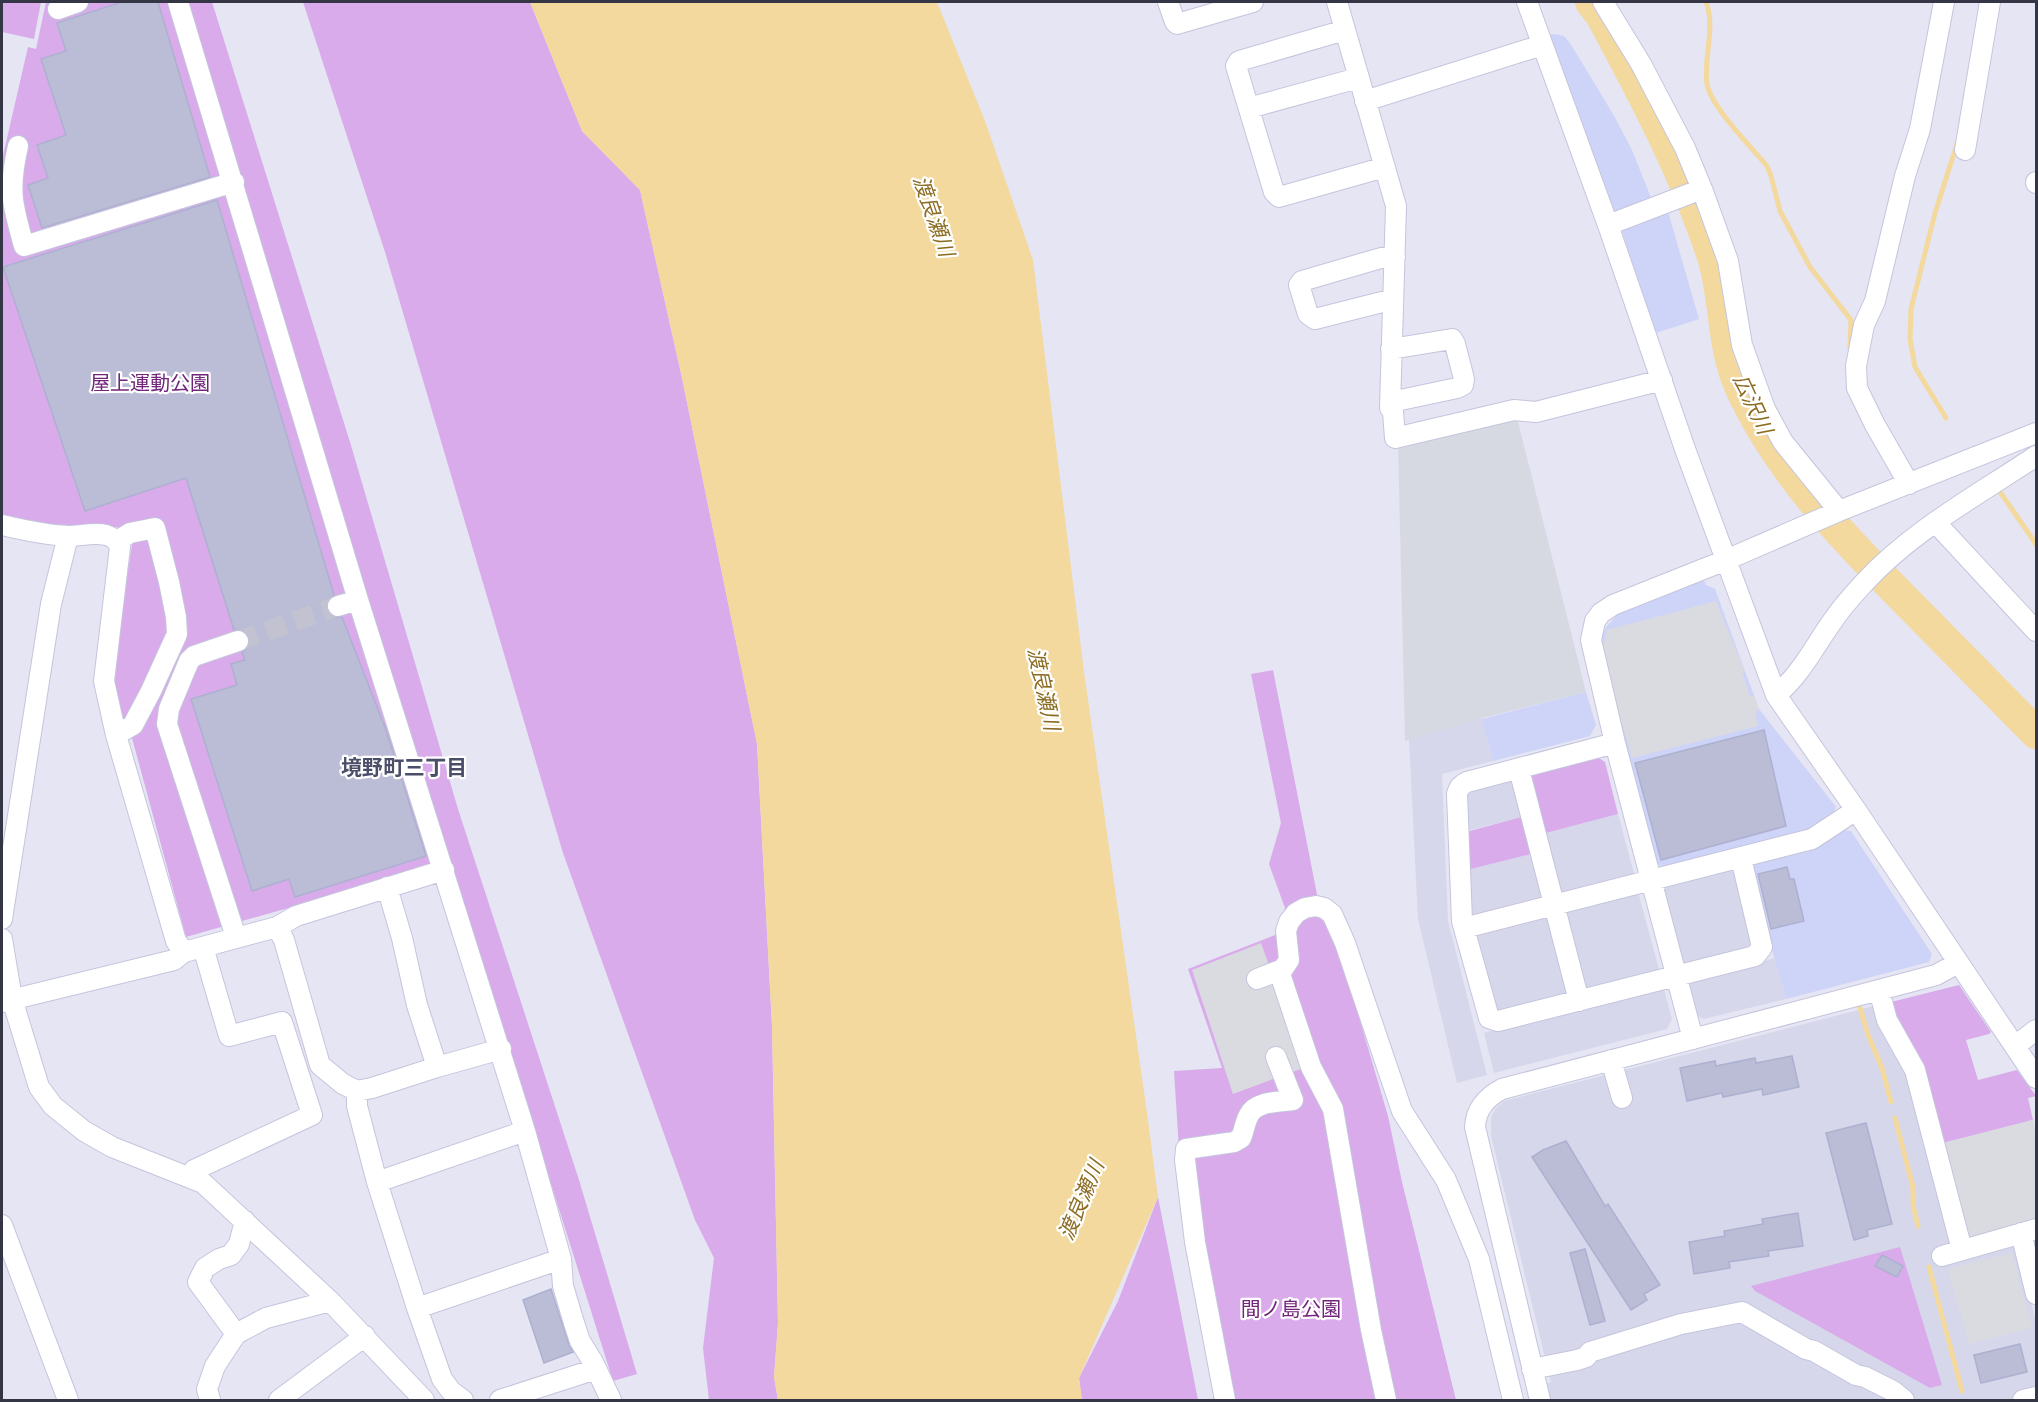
<svg xmlns="http://www.w3.org/2000/svg" width="2038" height="1402" font-family="'Archivo Narrow','Noto Sans JP',sans-serif">
<rect width="100%" height="100%" fill="#e5e5f3"/>
<path fill="#d6d7eb" d="M 1482,718 L 1493,761 L 1442,774 L 1448,921 L 1487,1075 L 1457,1083 L 1418,919 L 1409,739 Z
M 1510,779 L 1517,783 L 1525,816 L 1466,831 L 1465,798 L 1471,789 Z
M 1618,814 L 1635,877 L 1563,896 L 1556,892 L 1542,834 Z
M 1535,853 L 1546,896 L 1543,902 L 1478,918 L 1470,911 L 1467,870 Z
M 1726,868 L 1737,874 L 1754,940 L 1749,950 L 1689,965 L 1679,960 L 1663,894 L 1667,883 Z
M 1638,892 L 1660,973 L 1589,992 L 1581,987 L 1563,918 L 1567,910 Z
M 1545,915 L 1552,919 L 1570,989 L 1566,997 L 1503,1014 L 1493,1008 L 1475,942 L 1480,932 Z
M 1775,958 L 1786,999 L 1704,1019 L 1694,1014 L 1687,989 L 1694,979 Z
M 1663,986 L 1672,1019 L 1667,1029 L 1494,1073 L 1484,1033 Z
M 1874,1006 L 1882,1032 L 1906,1069 L 1953,1245 L 2017,1245 L 2036,1322 L 2036,1400 L 1550,1400 L 1545,1385 L 1551,1382 L 1491,1136 L 1491,1117 L 1496,1108 L 1504,1101 Z"/>
<path fill="#ced4f7" d="M 1554,34 L 1564,36 L 1570,43 L 1613,114 L 1632,150 L 1653,203 L 1614,216 L 1549,35 Z
M 1667,208 L 1699,319 L 1656,333 L 1620,225 Z
M 1703,578 L 1706,585 L 1715,589 L 1759,709 L 1836,807 L 1832,817 L 1809,831 L 1665,869 L 1657,863 L 1600,651 L 1602,636 L 1606,627 L 1620,612 Z
M 1586,692 L 1596,725 L 1590,736 L 1493,761 L 1482,719 Z
M 1841,830 L 1851,831 L 1932,954 L 1929,962 L 1786,999 L 1750,871 L 1756,861 Z"/>
<path fill="#d7d9e2" d="M 1516,414 L 1586,692 L 1482,718 L 1405,741 L 1398,442 Z"/>
<path fill="#d9abea" d="M 2,2 L 41,2 L 34,39 L 2,32 Z
M 46,2 L 212,2 L 350,442 L 458,809 L 579,1180 L 637,1374 L 613,1381 L 450,862 L 186,937 L 132,738 L 121,718 L 112,672 L 132,545 L 117,527 L 62,527 L 2,517 L 2,208 L 4,184 L 2,183 L 2,160 L 28,47 L 36,49 Z
M 303,2 L 530,2 L 582,131 L 640,190 L 682,378 L 757,744 L 772,1026 L 778,1323 L 774,1377 L 778,1400 L 709,1400 L 703,1348 L 714,1258 L 695,1220 L 563,853 L 385,252 Z
M 1273,670 L 1322,920 L 1333,929 L 1388,1116 L 1402,1182 L 1456,1400 L 1214,1400 L 1181,1181 L 1174,1071 L 1222,1068 L 1188,969 L 1275,935 L 1285,908 L 1269,864 L 1281,823 L 1251,674 Z
M 1597,757 L 1605,762 L 1618,814 L 1542,834 L 1528,782 L 1531,773 Z
M 1525,816 L 1535,853 L 1467,870 L 1466,832 Z
M 1959,985 L 1991,1032 L 1989,1034 L 1966,1040 L 1978,1080 L 2017,1070 L 2036,1096 L 2028,1098 L 2033,1120 L 1943,1143 L 1898,1026 L 1891,1002 Z
M 1158,1197 L 1198,1400 L 1082,1400 L 1079,1378 L 1118,1301 Z
M 1900,1247 L 1942,1385 L 1930,1388 L 1755,1291 L 1751,1286 Z"/>
<path fill="#dadbe1" d="M 1716,601 L 1745,672 L 1742,673 L 1750,696 L 1754,696 L 1759,709 L 1755,713 L 1758,726 L 1632,758 L 1616,701 L 1613,701 L 1609,686 L 1612,684 L 1603,646 L 1607,630 Z
M 1261,943 L 1306,1067 L 1233,1094 L 1192,970 Z
M 2033,1120 L 2036,1134 L 2036,1223 L 1977,1237 L 1967,1236 L 1943,1143 Z
M 2012,1253 L 2032,1328 L 1969,1344 L 1948,1269 Z"/>
<path fill="#f3d99e" d="M 530,2 L 937,2 L 985,121 L 1033,260 L 1084,672 L 1147,1113 L 1158,1197 L 1079,1378 L 1082,1400 L 778,1400 L 774,1377 L 778,1323 L 772,1026 L 757,744 L 682,378 L 640,190 L 582,131 Z"/>
<g fill="none" stroke-linecap="round" stroke-linejoin="round">
<path stroke="#f3d99e" stroke-width="5" d="M 1706,2 C 1716,27 1703,60 1707,84 C 1711,107 1751,147 1767,166 L 1771,176 L 1780,211 L 1810,267 L 1851,320 L 1850,348
M 1946,418 L 1915,367 L 1910,339 L 1911,309 L 1935,213 L 1957,144
M 1998,489 L 2036,544
M 1860,1008 L 1868,1035 L 1882,1068 L 1891,1102
M 1895,1118 L 1913,1187 L 1913,1205 L 1918,1226
M 1929,1267 L 1962,1391"/>
<path stroke="#f3d99e" stroke-width="32" d="M 1591,2 L 1601,15 C 1643,93 1685,172 1713,257 C 1726,299 1722,346 1740,386 C 1778,472 1850,545 1915,610 C 1955,651 1996,692 2036,733"/>
</g>
<path fill="#babdd5" stroke="#adb0d0" stroke-width="1.5" d="M 122,2 L 158,2 L 210,177 L 42,228 L 28,185 L 48,178 L 37,145 L 66,135 L 41,59 L 66,51 L 57,23 Z
M 217,200 L 334,595 L 327,603 L 327,610 L 335,617 L 342,617 L 386,730 L 426,856 L 295,897 L 289,879 L 252,891 L 191,699 L 237,685 L 231,664 L 245,660 L 242,652 L 247,648 L 250,643 L 249,637 L 245,632 L 234,630 L 186,478 L 85,511 L 3,267 Z
M 1764,730 L 1786,826 L 1661,860 L 1635,763 Z
M 1787,867 L 1790,879 L 1794,879 L 1804,921 L 1771,929 L 1758,874 Z
M 1792,1056 L 1799,1087 L 1763,1095 L 1762,1089 L 1723,1097 L 1722,1093 L 1687,1101 L 1680,1068 L 1715,1061 L 1716,1066 L 1755,1058 L 1756,1063 Z
M 1866,1123 L 1892,1224 L 1867,1230 L 1868,1236 L 1854,1240 L 1826,1133 Z
M 1566,1141 L 1605,1206 L 1608,1204 L 1660,1285 L 1644,1294 L 1647,1300 L 1631,1310 L 1532,1157 L 1543,1150 Z
M 1798,1213 L 1803,1246 L 1768,1251 L 1769,1256 L 1729,1262 L 1730,1268 L 1694,1274 L 1689,1242 L 1725,1236 L 1724,1231 L 1763,1224 L 1762,1219 Z
M 1585,1249 L 1605,1321 L 1590,1325 L 1570,1253 Z
M 1882,1255 L 1903,1266 L 1897,1277 L 1875,1266 Z
M 551,1289 L 569,1345 L 573,1352 L 544,1363 L 523,1300 Z
M 2020,1344 L 2027,1372 L 1981,1383 L 1974,1355 Z"/>
<g fill="none" stroke-linecap="round" stroke-linejoin="round">
<path stroke="#c2c2d0" stroke-width="20" stroke-dasharray="20 10" stroke-linecap="butt" d="M 238,641 L 338,606"/>
<g stroke="#c4c5dd" stroke-width="22">
<path id="minor" d="M 178,2 L 358,600 L 525,1131 L 561,1259 L 563,1286 L 574,1323 L 580,1341 L 593,1362 L 611,1400
M 1168,2 L 1175,22 L 1177,24 L 1253,2
M 1337,2 L 1396,206 L 1390,408 L 1393,412 L 1395,438 L 1514,410 L 1536,412 L 1662,380
M 1527,2 L 1608,225 L 1685,449 L 1776,695 L 1856,810 L 2036,1078
M 1603,2 L 1641,64 L 1685,148 L 1702,189 L 1728,261 L 1742,345 L 1765,409 L 1783,442 L 1839,511
M 58,9 L 78,2
M 1345,30 L 1239,61 L 1236,66 L 1274,192 L 1279,197 L 1385,167
M 1365,101 L 1542,45
M 1249,108 L 1358,78
M 18,146 C 8,190 12,204 24,246 L 234,182
M 1965,150 L 1990,2
M 2036,183 L 2036,182
M 1608,225 L 1702,189
M 1392,303 L 1382,302 L 1315,319 L 1308,314 L 1299,285 L 1302,281 L 1381,258 L 1395,257
M 1391,402 L 1457,388 L 1463,385 L 1464,379 L 1455,344 L 1452,339 L 1391,349
M 1909,484 L 1875,425 L 1857,388 L 1856,366 L 1864,325 L 1875,301 L 1905,176 L 1920,129 L 1944,2
M 1936,523 L 2036,631
M 2,525 C 23,530 46,535 68,536 C 80,536 94,532 106,535 C 113,537 117,540 120,547 L 104,681 L 116,735 L 176,941 L 184,952
M 338,606 L 358,600
M 1776,695 C 1801,675 1815,645 1834,619 C 1842,607 1853,595 1863,584 C 1911,531 1978,495 2036,456
M 116,735 L 133,725 L 151,691 L 177,634 L 176,617 L 169,582 L 155,528 L 130,533 L 117,541
M 1615,743 L 1467,782 C 1461,785 1459,787 1457,794 L 1462,921 L 1489,1018 L 1498,1021 L 1755,956 L 1762,947 L 1741,858
M 1519,769 L 1579,1001
M 387,887 L 402,938 L 417,1005 L 437,1067
M 2,919 L 51,604 L 68,536
M 277,927 L 284,940 L 320,1065 L 343,1084 L 357,1091 L 372,1088 L 437,1067 L 501,1049
M 1464,928 L 1812,839 L 1856,810
M 236,937 L 167,724 L 169,709 L 189,661 L 194,656 L 238,641
M 2,939 L 12,999 L 39,1087 L 53,1106 L 84,1131 L 112,1147 L 203,1183 L 330,1301 L 424,1400
M 1279,971 L 1311,1067 L 1333,1109 L 1371,1330 L 1386,1400
M 1257,979 L 1283,969 L 1289,960 L 1286,931 L 1289,922 L 1296,913 L 1305,908 L 1316,906 L 1324,908 L 1332,914 L 1345,943 L 1402,1111 L 1446,1180 L 1479,1259 L 1513,1400
M 1879,990 L 1887,1020 L 1915,1070 L 1962,1250
M 2,1002 L 174,960 L 184,952 L 277,927 L 296,916 L 444,870
M 1693,1039 L 1615,743 L 1591,640 L 1595,621 L 1601,613 L 1613,605 L 1726,560 L 1839,511 L 2036,433
M 2015,1046 L 2036,1030
M 1611,1060 L 1622,1098
M 357,1091 L 357,1106 L 377,1182 L 417,1308 L 442,1379 L 451,1391 L 463,1400
M 189,1177 L 194,1170 L 312,1115 L 282,1022 L 229,1036 L 203,947
M 377,1182 L 525,1131
M 2,1225 L 68,1400
M 2021,1233 L 2036,1294
M 1942,1256 L 2036,1229
M 417,1308 L 561,1259
M 236,1334 L 198,1282 L 205,1268 L 219,1259 L 231,1255 L 239,1244 L 245,1221
M 1532,1369 L 1577,1360 L 1586,1357 L 1590,1352 L 1681,1324 L 1742,1312 L 1806,1349 L 1814,1351 L 1856,1375 L 1865,1377 L 1893,1391 L 1904,1400
M 210,1400 L 207,1389 L 215,1366 L 236,1334 L 266,1318 L 330,1301
M 279,1400 L 365,1336
M 500,1400 L 596,1369
M 1225,1400 L 1195,1242 L 1185,1160 L 1186,1149 L 1234,1142 L 1241,1138 C 1244,1131 1245,1122 1249,1115 C 1256,1101 1279,1102 1293,1100 L 1276,1057
M 1540,1400 L 1475,1127 C 1476,1108 1487,1097 1502,1089 L 1936,975 L 1958,963
M 2023,1400 L 2036,1397"/>
</g>
<use href="#minor" stroke="#fff" stroke-width="20"/>
</g>
<g text-anchor="middle" dominant-baseline="central" stroke-width="4.5" stroke-linejoin="round" paint-order="stroke">
<g font-size="20" fill="#72257a" stroke="#fff">
<text x="150" y="382">屋上運動公園</text>
<text x="1291" y="1308">間ノ島公園</text>
</g>
<g font-size="21" font-style="italic" fill="#8d6d23" stroke="#fff">
<text transform="translate(934 216) rotate(71)">渡良瀬川</text>
<text transform="translate(1753 404) rotate(65)">広沢川</text>
<text transform="translate(1044 689) rotate(78)">渡良瀬川</text>
<text transform="translate(1081 1200) rotate(-67)">渡良瀬川</text>
</g>
<g font-size="21" font-weight="bold" fill="#4b4e69" stroke="#fff">
<text x="404" y="767">境野町三丁目</text>
</g>
</g>
<rect width="2038" height="1402" fill="none" stroke="#343646" stroke-width="6"/>
</svg>
